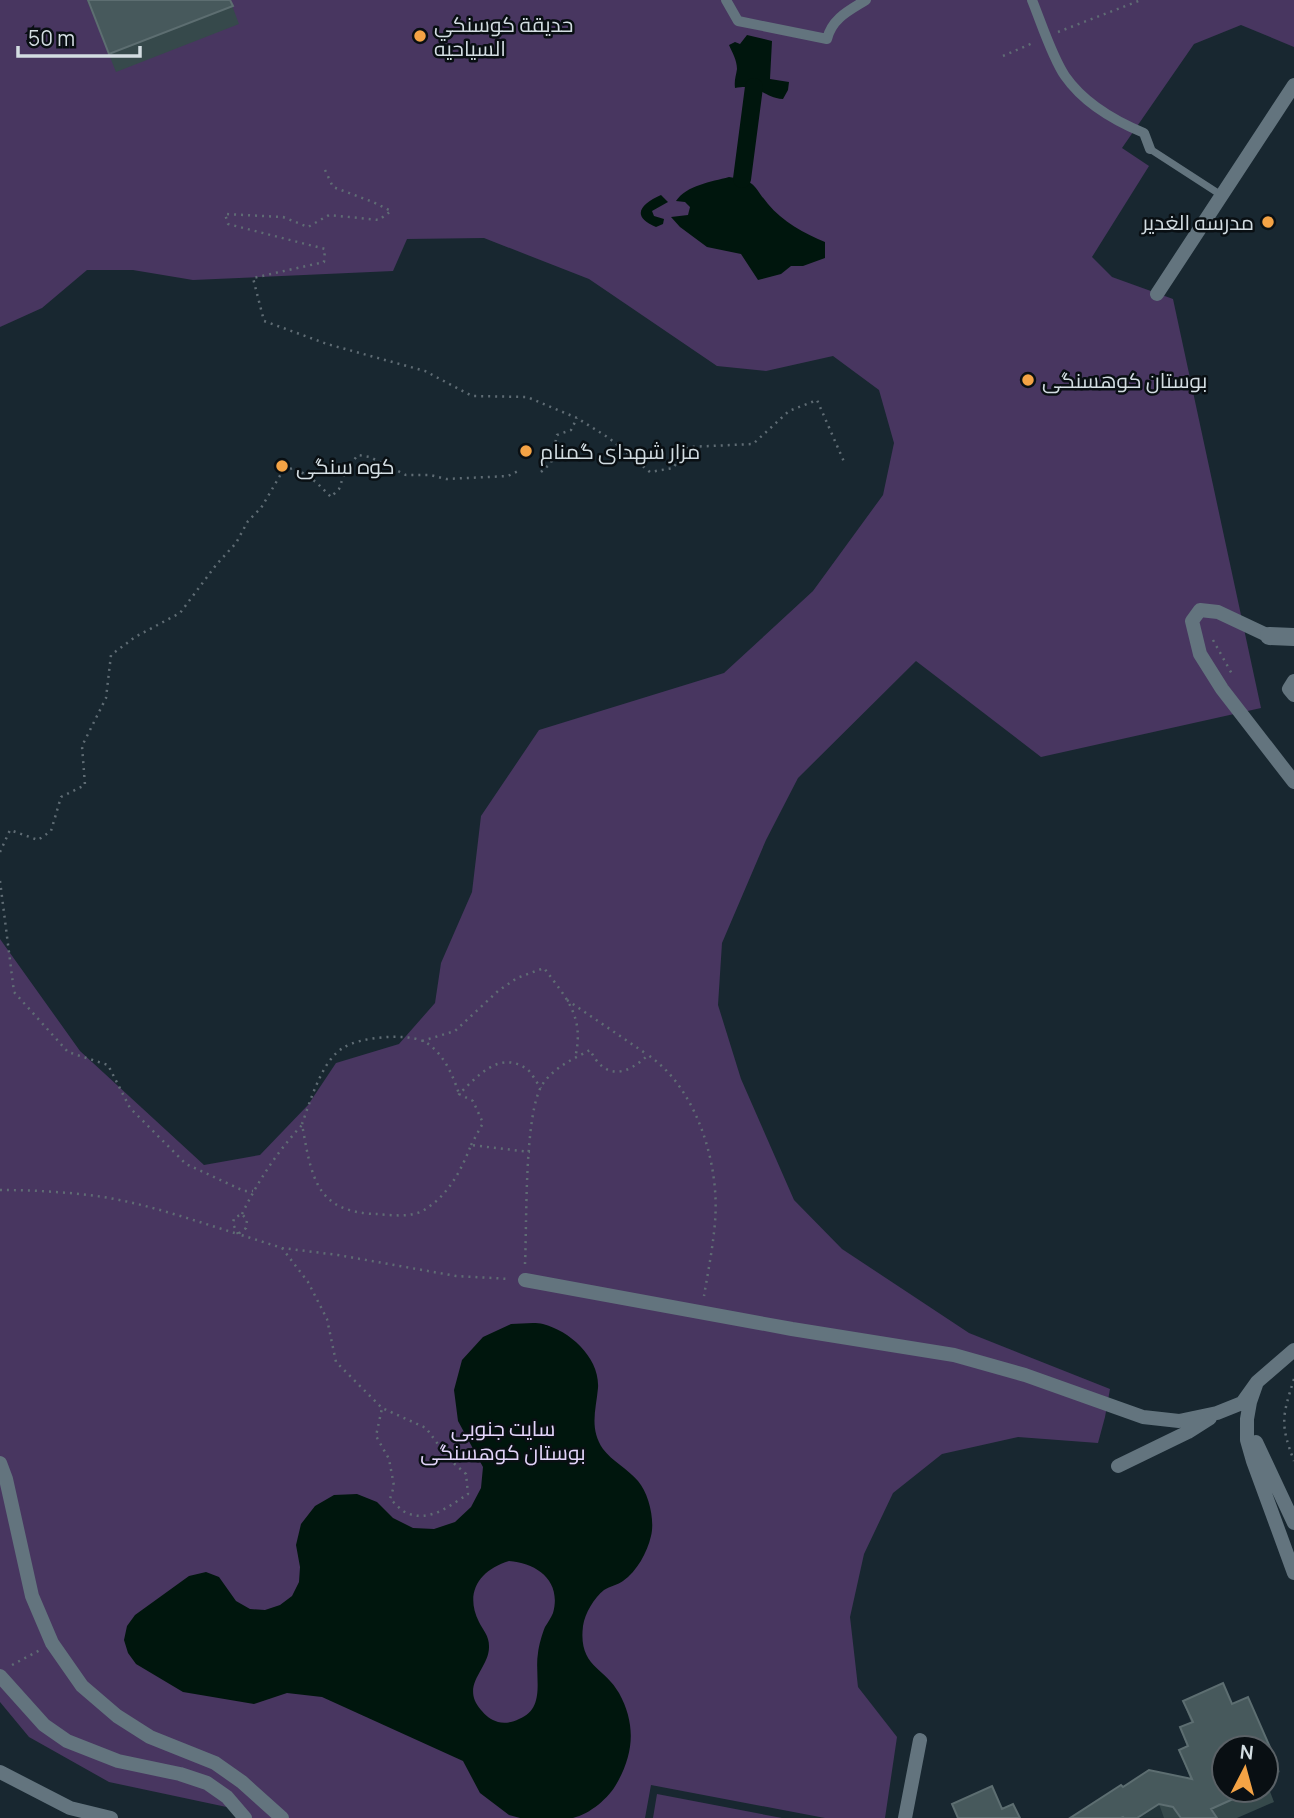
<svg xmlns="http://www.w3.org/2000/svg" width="1294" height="1818" font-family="Manrope,Cairo,sans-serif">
<rect width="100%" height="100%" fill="#182730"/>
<path fill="#483660" d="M 0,0 L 1294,0 L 1294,47 L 1241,25 L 1194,44 L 1122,148 L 1149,166 L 1092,257 L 1112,277 L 1173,299 L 1261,708 L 1041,757 L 916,661 L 798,778 L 766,840 L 722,943 L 718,1005 L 741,1079 L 794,1200 L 842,1249 L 969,1333 L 1110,1389 L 1105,1417 L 1098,1443 L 1018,1437 L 942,1454 L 893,1493 L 864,1554 L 850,1617 L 858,1687 L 897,1737 L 885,1818 L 825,1818 L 651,1785 L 645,1818 L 243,1818 L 236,1809 L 109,1782 L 29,1737 L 0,1702 L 0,939 L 80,1051 L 204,1165 L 260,1155 L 308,1105 L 336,1063 L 399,1044 L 435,1003 L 441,963 L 472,892 L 481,816 L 539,730 L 724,673 L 813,591 L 883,495 L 894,443 L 879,390 L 833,356 L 766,371 L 717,366 L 589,279 L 484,238 L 407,239 L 393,271 L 193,280 L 133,270 L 87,270 L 42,308 L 0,327 Z
M 657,1794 L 782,1818 L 653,1818 Z"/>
<path fill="#00160d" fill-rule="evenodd" d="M 747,35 L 772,41 L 770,79 L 789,82 L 788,90 L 783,99 C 762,97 760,83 735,88 C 734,80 736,76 737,69 C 737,60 732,52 729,45 L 735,42 L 740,44 Z
M 729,177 C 757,181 752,185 768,204 C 782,221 805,234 825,242 L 825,258 L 803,266 L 791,266 L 781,274 L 758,280 L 741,254 L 707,247 L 680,227 L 671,217 L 688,215 L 690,207 L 685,202 L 676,201 C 687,185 711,182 729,177 Z
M 661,195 L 668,202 L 652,211 L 654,216 L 664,219 L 663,224 L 656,227 C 630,216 641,204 661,195 Z
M 511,1324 C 521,1324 534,1322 543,1324 C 570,1331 600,1358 598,1388 C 596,1410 589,1428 603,1449 C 612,1461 628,1469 638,1481 C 649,1494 655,1520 651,1536 C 647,1553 637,1571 623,1581 C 618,1585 610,1586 604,1590 C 594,1598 585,1613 583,1626 C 578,1667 605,1667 619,1693 C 636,1724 634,1753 617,1783 C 609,1798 590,1814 573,1818 L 520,1818 L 509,1815 L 480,1793 L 463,1761 L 322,1697 L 287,1693 L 254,1704 L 183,1692 L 136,1664 L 128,1653 L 124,1640 L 127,1626 L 135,1615 L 189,1576 L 206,1572 L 219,1577 L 236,1601 L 250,1609 L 265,1610 L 280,1605 L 292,1596 L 299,1582 L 300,1567 L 296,1545 L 301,1524 L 315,1506 L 334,1495 L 357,1494 L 377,1502 L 393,1518 L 413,1528 L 434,1529 L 455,1522 L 471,1507 L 481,1488 L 483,1467 L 458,1421 L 454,1390 L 462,1360 L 483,1337 ZM 509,1561 C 537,1563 562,1581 553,1613 C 551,1618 548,1622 545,1627 C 542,1634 539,1645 538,1653 C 534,1676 547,1708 519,1719 C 513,1722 505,1724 498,1722 C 491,1720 485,1715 481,1710 C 459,1685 490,1669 489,1646 C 489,1636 483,1630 479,1622 C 464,1592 480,1570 509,1561 Z"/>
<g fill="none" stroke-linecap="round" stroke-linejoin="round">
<path stroke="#00160d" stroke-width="18" d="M 742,179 L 754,87"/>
<path stroke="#5f6c74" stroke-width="2.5" stroke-dasharray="2 5" stroke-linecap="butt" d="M 1058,32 L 1141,0
M 1003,56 L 1035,42
M 325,170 L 333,187 L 373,202 L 391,211 L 379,220 L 329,215 L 308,227 L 283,217 L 225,214 L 228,224 L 325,249 L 324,262 L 253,278 L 264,321 L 327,344 L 425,371 L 472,396 L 527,397 L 577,418 L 609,438 L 650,472 L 673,468 L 688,447 L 753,444 L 789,411 L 817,400 L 845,464
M 541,472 L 551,463 L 557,435 L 571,430 L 577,418
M 1213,640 L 1232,674
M 0,852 L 10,830 L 38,840 L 51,831 L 61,797 L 85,785 L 82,746 L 106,698 L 111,655 L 135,637 L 180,613 L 216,565 L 236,543 L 248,521 L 261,508 L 281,474 L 294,467 L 316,482 L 331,497 L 339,489 L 346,469 L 358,455 L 370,457 L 406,475 L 430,475 L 446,479 L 508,476 L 518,471
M 0,881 L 14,992 L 68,1052 L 108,1065 L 130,1108 L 186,1164 L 244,1191 L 253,1191
M 567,1000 L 648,1055
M 422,1041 L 455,1031 L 498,991 L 517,978 L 544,968 C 567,999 585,1017 575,1058
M 302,1124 C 310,1102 322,1060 343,1048 C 359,1037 405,1033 423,1041 C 442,1050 453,1075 459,1094
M 471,1145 L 483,1123 L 473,1101 L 459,1094 C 478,1076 499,1050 527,1069 C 532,1073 536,1082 541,1088
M 0,1190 C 32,1190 65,1192 97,1196 C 145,1203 192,1220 238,1234
M 242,1214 C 258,1181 277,1152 302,1125 C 307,1148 310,1184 330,1200 C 341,1210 362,1214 376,1214 C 391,1215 411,1218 424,1210 C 448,1196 462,1169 471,1145 L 530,1152
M 238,1234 L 233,1224 L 234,1218 L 242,1214 L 247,1220 L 246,1228 L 238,1234 L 282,1248 L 338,1255 L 456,1276 L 510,1279
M 282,1248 L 308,1282 L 327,1319 L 336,1362 L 382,1408 L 426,1428 L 449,1459 L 466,1474 L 468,1494 C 451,1505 429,1523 407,1513 C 401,1511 395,1503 390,1499 L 394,1486 L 389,1459 L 376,1436 L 382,1408
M 525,1264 C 527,1224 524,1115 542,1085 C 553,1068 573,1059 590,1050 C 605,1080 626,1076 648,1055 C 697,1088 720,1165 715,1222 C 713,1247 708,1272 704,1296
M 1294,1379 C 1282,1417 1280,1424 1294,1461
M 12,1665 L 40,1650"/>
<path stroke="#63747e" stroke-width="7" d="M 1150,149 L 1221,195"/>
<path stroke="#63747e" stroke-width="10" d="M 726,0 L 738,21 L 827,39 C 832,18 850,10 866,0
M 1032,0 C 1041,22 1052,57 1065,76 C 1083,102 1115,121 1144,133 L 1150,149"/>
<path stroke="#63747e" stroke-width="14" d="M 1157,294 L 1294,85
M 1269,636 L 1218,612 L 1200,610 L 1192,621 L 1200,654 L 1222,689 L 1294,782
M 1294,681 L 1289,689 L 1294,695
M 525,1280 L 792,1329 L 954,1355 L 1025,1375 L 1143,1417 L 1179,1421 L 1217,1413 L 1242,1403 L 1257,1382
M 1294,1350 L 1257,1382 L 1250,1402 L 1247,1419 L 1247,1440 L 1253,1461 L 1294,1573
M 1256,1442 L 1294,1523
M 0,1463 L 6,1479 L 32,1596 L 52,1643 L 82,1686 L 117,1716 L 150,1737 L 215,1763 L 242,1782 L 282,1818
M 1118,1466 L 1188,1432 L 1210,1418
M 0,1676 L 44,1725 L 67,1741 L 118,1761 L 180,1774 L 207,1783 L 227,1797 L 245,1818
M 0,1772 L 70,1808 L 111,1818
M 905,1818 L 920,1740"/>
<path stroke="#63747e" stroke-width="18" d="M 1269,636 L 1294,637"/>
</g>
<path fill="#36494b" d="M 87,0 L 230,0 L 239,24 L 116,72 Z
M 1183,1701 L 1232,1704 L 1273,1754 L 1280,1772 L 1266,1778 L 1266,1748 L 1224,1790 L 1266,1790 L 1266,1781 L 1274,1802 L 1237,1818 L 1070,1818 L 1123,1787 L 1190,1778 L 1179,1750 L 1187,1746 L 1180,1727 L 1191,1722 Z"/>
<path fill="#23353a" d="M 1159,1804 L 1164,1818 L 1137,1818 Z"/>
<path fill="#47595c" stroke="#5d6e71" stroke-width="2" d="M 88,0 L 230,0 L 233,6 L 109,54 Z
M 1223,1683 L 1232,1704 L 1248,1697 L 1273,1754 L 1266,1757 L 1266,1748 L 1224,1748 L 1224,1790 L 1253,1790 L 1211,1809 L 1217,1818 L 1181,1818 L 1173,1807 L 1159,1804 L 1137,1818 L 1124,1818 L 1123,1817 L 1121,1818 L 1070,1818 L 1121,1785 L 1123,1787 L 1149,1770 L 1192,1779 L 1179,1750 L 1188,1746 L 1180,1727 L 1193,1722 L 1183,1701 Z
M 992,1786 L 1002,1809 L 1013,1804 L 1020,1818 L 958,1818 L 952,1804 Z"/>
<g fill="#f4a345" stroke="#090f13" stroke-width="2.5">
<circle cx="420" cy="36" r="7"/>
<circle cx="1268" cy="222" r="7"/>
<circle cx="1028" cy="380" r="7"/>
<circle cx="526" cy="451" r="7"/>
<circle cx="282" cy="466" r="7"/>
</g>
<g text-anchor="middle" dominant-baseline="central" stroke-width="5" stroke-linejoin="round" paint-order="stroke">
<g font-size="21" fill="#d3dde2" stroke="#090f13" text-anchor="start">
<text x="434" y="24">حديقة كوسنكي<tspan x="434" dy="24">السياحيه</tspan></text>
<text x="1254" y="222" text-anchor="end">مدرسه الغدیر</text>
<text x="1042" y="380">بوستان کوهسنگی</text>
<text x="540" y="451">مزار شهدای گمنام</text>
<text x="296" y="466">کوه سنگی</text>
</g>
<g font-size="21" fill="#e3d5fa" stroke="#090f13">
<text x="503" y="1428">سایت جنوبی<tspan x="503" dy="24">بوستان کوهسنگی</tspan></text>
</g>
</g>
<g transform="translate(1245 1769) rotate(6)"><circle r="33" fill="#090f13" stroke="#5a6166" stroke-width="2"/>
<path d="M0-5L12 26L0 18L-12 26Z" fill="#f4a345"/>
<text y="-10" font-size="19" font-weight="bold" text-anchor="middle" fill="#d3dde2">N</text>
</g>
<path d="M18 46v10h122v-10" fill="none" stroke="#d3dde2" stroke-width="3.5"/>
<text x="28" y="46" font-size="21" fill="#d3dde2" stroke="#090f13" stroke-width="5" paint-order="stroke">50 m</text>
</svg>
